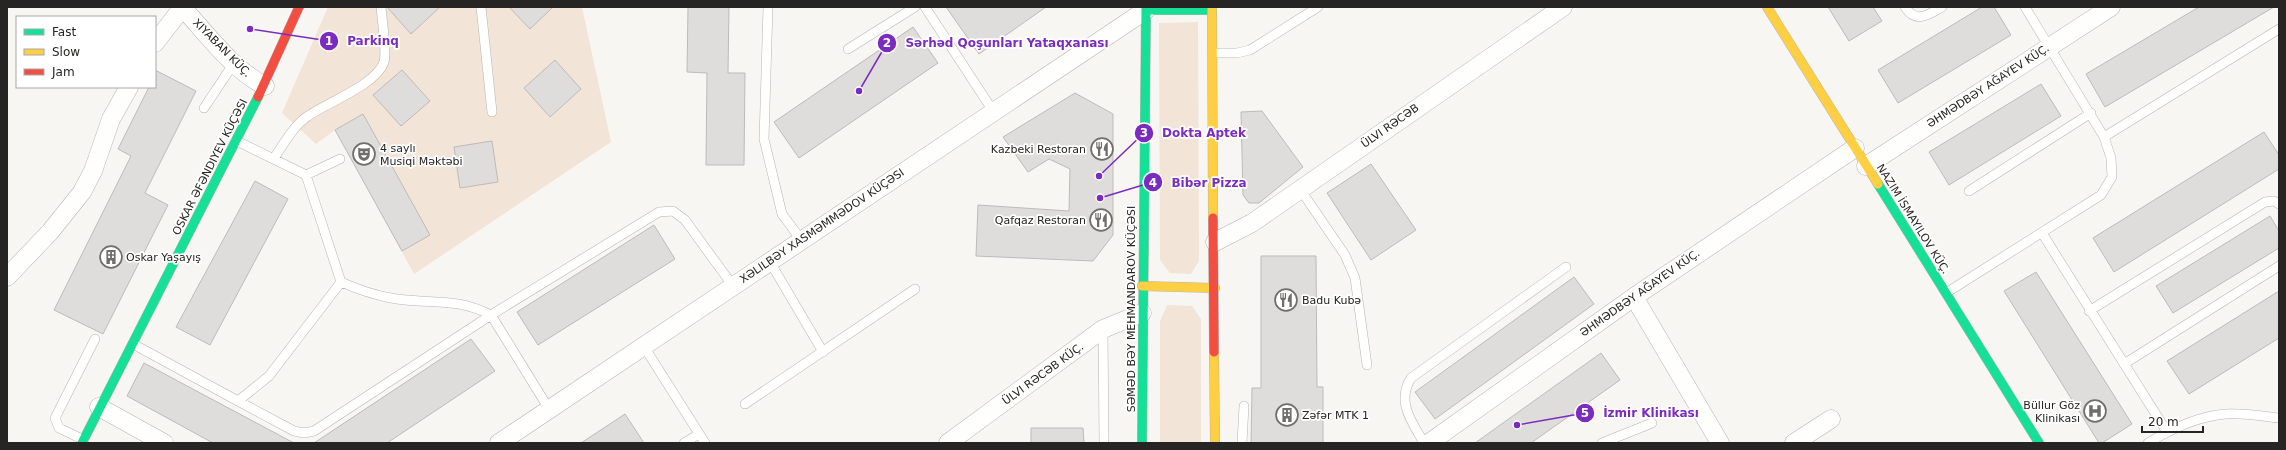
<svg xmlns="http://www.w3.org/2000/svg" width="2286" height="450" font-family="'DejaVu Sans',sans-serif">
<rect width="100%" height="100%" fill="#f8f6f3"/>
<path fill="#f2e4d6" d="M 328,7 L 582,7 L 611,142 L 414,274 L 335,130 L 316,144 L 282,113 Z
M 1198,22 L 1199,261 L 1191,274 L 1170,273 L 1160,260 L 1159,23 Z
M 1167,305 L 1192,306 L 1201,319 L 1201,443 L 1160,443 L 1160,321 Z"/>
<path fill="#dfdddb" stroke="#bdbbb9" d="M 387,7 L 440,7 L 411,34 Z
M 509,7 L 553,7 L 530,29 Z
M 688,7 L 729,7 L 728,73 L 745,73 L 744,165 L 706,165 L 707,73 L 687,72 Z
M 946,7 L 1046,7 L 979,54 Z
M 1828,7 L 1873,7 L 1882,21 L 1849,41 Z
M 1982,7 L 1994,7 L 2011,35 L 1898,103 L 1878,70 Z
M 2199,7 L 2274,7 L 2105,107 L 2086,74 Z
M 913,27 L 938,63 L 799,158 L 774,122 Z
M 555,60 L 581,89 L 550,117 L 524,88 Z
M 155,70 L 196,91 L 145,193 L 168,205 L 103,334 L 54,310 L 131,156 L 118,149 L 149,87 L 155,87 Z
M 402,70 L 430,101 L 401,126 L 373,95 Z
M 2041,84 L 2061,116 L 1949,185 L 1929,152 Z
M 1075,93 L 1113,114 L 1113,235 L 1093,261 L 976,256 L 978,205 L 1069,211 L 1070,169 L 1049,159 L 1028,172 L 1003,137 Z
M 1262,111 L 1303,167 L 1259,203 L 1249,203 L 1243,195 L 1241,112 Z
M 363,114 L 430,235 L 402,251 L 335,130 Z
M 2264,132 L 2279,155 L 2279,169 L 2114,272 L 2093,238 Z
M 492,141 L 498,182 L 460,188 L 454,147 Z
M 1371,164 L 1416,230 L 1371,260 L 1327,193 Z
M 255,181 L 288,199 L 210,345 L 176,327 Z
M 2270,216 L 2279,231 L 2279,248 L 2173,313 L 2156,286 Z
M 654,225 L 675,259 L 538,345 L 517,312 Z
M 1261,256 L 1316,256 L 1317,387 L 1323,387 L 1323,443 L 1251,443 L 1252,388 L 1261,388 Z
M 2036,272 L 2132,424 L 2102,443 L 2099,443 L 2004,291 Z
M 1574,277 L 1594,304 L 1435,419 L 1415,392 Z
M 2279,291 L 2279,338 L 2189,394 L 2167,361 Z
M 471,339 L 495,371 L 387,443 L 314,443 Z
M 1601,353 L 1620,380 L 1531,443 L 1475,443 Z
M 144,363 L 294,443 L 213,443 L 127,396 Z
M 625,414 L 644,443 L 581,443 Z
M 1031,428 L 1083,428 L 1084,443 L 1031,443 Z"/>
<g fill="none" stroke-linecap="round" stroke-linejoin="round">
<g stroke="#b6b5b2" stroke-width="10">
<path id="lane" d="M 481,7 L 492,112
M 768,7 L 764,139 L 782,214 L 802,241
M 925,7 L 993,111
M 1905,7 C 1916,24 1928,15 1942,7
M 848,49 L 915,7
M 1213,53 L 1237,53 L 1250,50 L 1318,7
M 204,108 L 234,63
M 2104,137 L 2279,29
M 274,158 C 284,144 293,126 308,116 C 328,102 376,85 384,62 C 387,53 382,19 381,7
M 306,175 L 340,159
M 1300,189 L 1345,255 L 1355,278 L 1367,365
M 1969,191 L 2091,113
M 2042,233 L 2167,432
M 770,262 L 823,352
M 341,282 C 357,289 374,295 391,298 C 429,305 453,296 491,315 L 549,409
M 1946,293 L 2101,195 L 2112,177 L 2111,158 L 2104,137 L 2025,7
M 2089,311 L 2265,202 L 2274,201 L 2279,204
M 1103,329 L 1104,443
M 133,344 L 238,401 L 269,376 L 341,282 L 306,175 L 237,141
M 643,345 L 705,443
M 2124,364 L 2279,266
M 238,401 L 294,431 L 304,433 L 314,431 L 491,315 L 659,212 L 673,211 L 685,220 L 733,286
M 745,404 L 915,289
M 84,440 L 59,428 L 55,418 L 95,339
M 684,443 L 699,434
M 1242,443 L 1244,406
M 1424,443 C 1412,422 1396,402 1411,378 L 1566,267
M 1602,443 L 1652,423
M 2148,443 C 2171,429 2199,416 2226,414 C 2243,413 2262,416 2279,418"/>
</g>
<g stroke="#b6b5b2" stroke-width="19">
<path id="street" d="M 182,7 C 207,34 232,69 265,86
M 155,43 L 182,8
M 1866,166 L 2111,7
M 1215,242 L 1252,223 L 1563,7
M 7,277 L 50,232 L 82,192 L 93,171 L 111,119 L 129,87
M 1634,297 L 1720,443
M 99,407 L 164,443
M 499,443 L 1146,10
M 948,443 L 1103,329 L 1142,313
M 1429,443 L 1634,297 L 1855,148
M 1794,443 L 1831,419"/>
</g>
<g stroke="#b6b5b2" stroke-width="10">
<path id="fast" d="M 1146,10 L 1212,10
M 1878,184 L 2039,443
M 82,443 L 258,97
M 1142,443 L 1146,7"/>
</g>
<g stroke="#b6b5b2" stroke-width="10">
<path id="slow" d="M 1212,7 L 1213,218
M 1767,7 L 1878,184
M 1142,286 L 1215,288
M 1214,352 L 1215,443"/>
</g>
<g stroke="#b6b5b2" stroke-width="10">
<path id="jam" d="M 258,97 L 299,7
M 1213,218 L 1214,352"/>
</g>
<use href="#lane" stroke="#fefefd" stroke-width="9"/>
<use href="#street" stroke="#fefefd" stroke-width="18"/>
<use href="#fast" stroke="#16e098" stroke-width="9"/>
<use href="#slow" stroke="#ffcf43" stroke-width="9"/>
<use href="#jam" stroke="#f24e42" stroke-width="9"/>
</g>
<defs>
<g id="restaurant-ring" transform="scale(1.15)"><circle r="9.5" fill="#fff" stroke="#706e6c" stroke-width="1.5"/><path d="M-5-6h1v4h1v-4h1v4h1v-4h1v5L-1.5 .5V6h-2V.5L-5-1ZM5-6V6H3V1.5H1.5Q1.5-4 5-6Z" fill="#706e6c"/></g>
<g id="theatre-ring" transform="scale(1.15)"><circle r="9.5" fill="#fff" stroke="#706e6c" stroke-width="1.5"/><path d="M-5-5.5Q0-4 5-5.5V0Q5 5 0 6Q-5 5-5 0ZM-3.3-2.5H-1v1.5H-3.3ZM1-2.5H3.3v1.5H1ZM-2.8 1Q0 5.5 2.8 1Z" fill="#706e6c"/></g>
<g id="building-ring" transform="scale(1.15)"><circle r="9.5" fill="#fff" stroke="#706e6c" stroke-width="1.5"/><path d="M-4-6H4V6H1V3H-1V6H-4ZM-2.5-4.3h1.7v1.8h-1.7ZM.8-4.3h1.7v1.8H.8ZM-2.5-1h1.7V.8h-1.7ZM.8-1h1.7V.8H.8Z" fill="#706e6c"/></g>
<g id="hospital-ring" transform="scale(1.15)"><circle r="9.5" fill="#fff" stroke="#706e6c" stroke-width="1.5"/><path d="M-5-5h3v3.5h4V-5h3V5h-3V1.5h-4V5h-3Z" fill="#706e6c"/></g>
</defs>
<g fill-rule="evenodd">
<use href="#restaurant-ring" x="1102" y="149"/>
<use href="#theatre-ring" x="364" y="154"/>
<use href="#restaurant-ring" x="1101" y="220"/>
<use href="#building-ring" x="111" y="257"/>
<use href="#restaurant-ring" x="1286" y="300"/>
<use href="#hospital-ring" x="2095" y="411"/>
<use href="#building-ring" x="1287" y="415"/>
</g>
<g text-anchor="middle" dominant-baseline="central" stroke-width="3.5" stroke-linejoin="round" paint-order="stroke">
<g font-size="11" fill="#262523" stroke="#fff">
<text transform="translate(222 48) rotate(45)">XIYABAN KÜÇ.</text>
<text transform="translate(1988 86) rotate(-33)">ƏHMƏDBƏY AĞAYEV KÜÇ.</text>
<text transform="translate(1390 126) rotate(-35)">ÜLVI RƏCƏB</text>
<text transform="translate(210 167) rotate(-63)">OSKAR ƏFƏNDIYEV KÜÇƏSI</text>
<text transform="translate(1913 219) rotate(58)">NAZIM İSMAYILOV KÜÇ.</text>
<text transform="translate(822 226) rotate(-34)">XƏLILBƏY XASMƏMMƏDOV KÜÇƏSI</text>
<text transform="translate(1640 293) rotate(-35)">ƏHMƏDBƏY AĞAYEV KÜÇ.</text>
<text transform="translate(1131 309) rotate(-90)">SƏMƏD BƏY MEHMANDAROV KÜÇƏSI</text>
<text transform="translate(1043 374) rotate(-36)">ÜLVI RƏCƏB KÜÇ.</text>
</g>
<g font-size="11" fill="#262523" stroke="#fff" text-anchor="start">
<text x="380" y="148">4 saylı<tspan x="380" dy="13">Musiqi Məktəbi</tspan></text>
<text x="1086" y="149" text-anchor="end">Kazbeki Restoran</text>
<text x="1086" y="220" text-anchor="end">Qafqaz Restoran</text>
<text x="126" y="257">Oskar Yaşayış</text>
<text x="1302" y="300">Badu Kubə</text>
<text x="2080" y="405" text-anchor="end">Büllur Göz<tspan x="2080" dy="13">Klinikası</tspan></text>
<text x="1302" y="415">Zəfər MTK 1</text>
</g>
</g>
<path fill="none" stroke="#7b2cbf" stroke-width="1.5" d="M250 29L329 41M859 91L887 43M1099 176L1144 133M1100 198L1153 182M1517 425L1585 413"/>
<g fill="#7b2cbf" stroke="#fff" stroke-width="1.5">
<circle cx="250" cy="29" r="4"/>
<circle cx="859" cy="91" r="4"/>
<circle cx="1099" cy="176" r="4"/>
<circle cx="1100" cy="198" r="4"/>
<circle cx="1517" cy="425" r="4"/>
<circle cx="329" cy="41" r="10"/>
<circle cx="887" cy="43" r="10"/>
<circle cx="1144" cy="133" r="10"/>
<circle cx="1153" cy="182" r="10"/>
<circle cx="1585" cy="413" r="10"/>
</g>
<g font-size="12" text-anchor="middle" font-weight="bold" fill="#fff">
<text x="329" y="45">1</text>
<text x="887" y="47">2</text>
<text x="1144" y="137">3</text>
<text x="1153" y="187">4</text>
<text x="1585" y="417">5</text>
</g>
<g font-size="12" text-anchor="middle" font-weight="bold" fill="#7b2cbf" stroke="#fff" stroke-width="3.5" stroke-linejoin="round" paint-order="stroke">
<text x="373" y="45">Parkinq</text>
<text x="1007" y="47">Sərhəd Qoşunları Yataqxanası</text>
<text x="1204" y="137">Dokta Aptek</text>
<text x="1209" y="187">Bibər Pizza</text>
<text x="1651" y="417">İzmir Klinikası</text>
</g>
<rect width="2286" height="450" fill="none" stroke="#262523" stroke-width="16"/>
<rect x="16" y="16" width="140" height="72" fill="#ffffff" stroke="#a8a8a7"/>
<rect x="24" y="29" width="20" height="6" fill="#16e098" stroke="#a8a8a7"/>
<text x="52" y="36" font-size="12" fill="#262523">Fast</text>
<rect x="24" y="49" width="20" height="6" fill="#ffcf43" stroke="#a8a8a7"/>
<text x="52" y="56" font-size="12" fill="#262523">Slow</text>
<rect x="24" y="69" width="20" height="6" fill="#f24e42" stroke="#a8a8a7"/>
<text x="52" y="76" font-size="12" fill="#262523">Jam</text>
<path d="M2142 426v6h61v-6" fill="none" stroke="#262523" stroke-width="2"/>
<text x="2148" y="426" font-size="12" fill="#262523" stroke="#ffffff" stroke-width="3" paint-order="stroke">20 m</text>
</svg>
